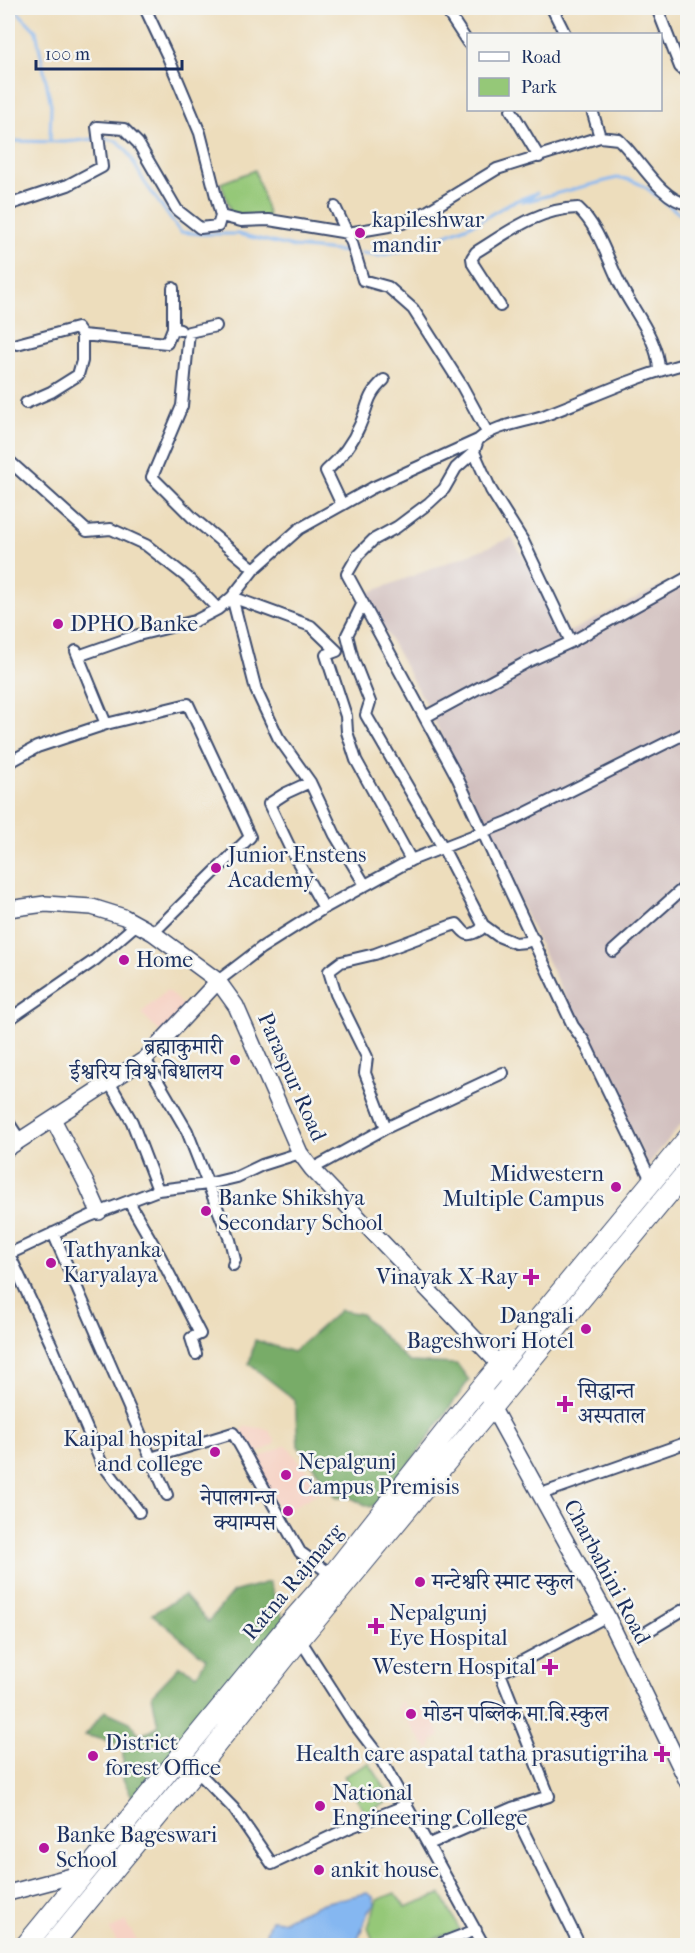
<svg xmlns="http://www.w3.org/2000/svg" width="695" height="1953" font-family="'IM FELL French Canon','Noto Serif Devanagari',serif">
<rect width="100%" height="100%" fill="#f6f6f2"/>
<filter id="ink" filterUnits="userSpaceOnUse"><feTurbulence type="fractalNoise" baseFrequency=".0167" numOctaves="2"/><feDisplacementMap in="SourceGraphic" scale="12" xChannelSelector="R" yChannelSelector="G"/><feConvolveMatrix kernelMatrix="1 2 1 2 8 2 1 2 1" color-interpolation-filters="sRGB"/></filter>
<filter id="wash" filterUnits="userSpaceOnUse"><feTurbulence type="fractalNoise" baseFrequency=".008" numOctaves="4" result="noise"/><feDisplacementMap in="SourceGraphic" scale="24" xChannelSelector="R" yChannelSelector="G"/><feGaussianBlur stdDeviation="1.35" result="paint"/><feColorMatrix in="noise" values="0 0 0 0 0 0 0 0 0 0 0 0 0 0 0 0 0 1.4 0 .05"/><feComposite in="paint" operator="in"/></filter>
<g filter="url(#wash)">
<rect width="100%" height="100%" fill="#edddbc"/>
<path fill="#f6d2c4" d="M 167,990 L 187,1009 L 163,1035 L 141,1013 Z
M 246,1426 L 268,1429 L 275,1440 L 274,1445 L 253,1455 L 241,1431 Z
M 286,1445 L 324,1489 L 282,1514 L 252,1461 Z
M 401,1701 L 411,1716 L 434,1701 L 439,1708 L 432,1713 L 440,1736 L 433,1740 L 429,1750 L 397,1708 Z
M 125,1921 L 140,1945 L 118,1945 L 110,1930 Z"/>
<path fill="#d1bfbe" d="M 512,538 L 569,632 L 687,573 L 687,1117 L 648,1165 L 588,1043 L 587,1033 L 579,1025 L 541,948 L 491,837 L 428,708 L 365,594 Z"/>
<path fill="#95c878" stroke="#587c6b" stroke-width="1.5" d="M 255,170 L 269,217 L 232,216 L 221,183 Z
M 369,1763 L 392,1799 L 365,1813 L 344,1776 Z
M 395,1893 L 405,1907 L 441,1894 L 460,1930 L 416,1945 L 375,1945 L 368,1928 L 377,1900 Z"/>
<path fill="#78ac68" stroke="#4a6e63" stroke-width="1.5" d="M 340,1310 L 361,1314 L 409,1362 L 457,1364 L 469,1380 L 384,1501 L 370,1507 L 349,1497 L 337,1498 L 298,1446 L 295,1400 L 249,1364 L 255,1340 L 293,1352 Z
M 269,1582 L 285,1623 L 134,1800 L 123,1779 L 123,1745 L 85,1735 L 105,1711 L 130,1722 L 140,1736 L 158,1726 L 152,1695 L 180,1666 L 197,1675 L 206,1659 L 152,1614 L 184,1595 L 208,1622 L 233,1592 Z"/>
<path fill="#85b7f1" stroke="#5073a8" stroke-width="1.5" d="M 367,1893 L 373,1897 L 374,1905 L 368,1912 L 356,1945 L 271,1945 L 266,1932 L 271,1920 L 282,1921 L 323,1903 Z"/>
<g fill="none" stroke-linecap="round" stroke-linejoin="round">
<path stroke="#85b7f1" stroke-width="3" d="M 14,8 L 36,31 L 51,105 L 50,142
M 101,138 L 117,141 L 127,151 L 145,183 L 180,232 L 202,234 L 238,234 L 293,247 L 349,252
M 8,141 L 65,142 L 95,139
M 361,253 L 379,256 L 415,248 L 480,221 L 510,203 L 537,193 L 523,202 L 617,178 C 649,179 661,206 688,218"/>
</g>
</g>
<g filter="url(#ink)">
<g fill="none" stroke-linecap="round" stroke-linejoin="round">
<g stroke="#3a496c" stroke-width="14">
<path id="street" d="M 145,8 L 168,57 L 200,133 L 221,216 L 241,221 L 269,220 L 348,233 L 389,226 L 403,223 L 428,211 L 497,169 L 600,137 L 618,139 C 637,155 660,200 688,204
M 445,8 L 468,43
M 552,8 L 565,34
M 657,8 L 680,67 L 688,74
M 511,110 L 539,157
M 592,110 L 600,137
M 8,205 L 68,185 L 102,167 L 97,127 L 124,129 L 138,143 L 177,210 L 200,228 L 218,226 L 221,216
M 335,207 L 352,243 L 363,280 L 388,287 L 413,309 L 462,386 L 487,432
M 173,288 L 173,328 L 180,330
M 500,306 L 473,264 L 472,258 L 476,252 C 510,231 537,209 578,208 C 599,227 608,261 621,286 C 634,312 658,339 659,370
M 216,326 L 189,332 L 182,406 L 152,477 L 193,518 L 254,569
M 17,344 L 77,328 L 82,335
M 26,403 L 51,392 L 78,375 L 82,361 L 82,335 L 167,343 L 173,328
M 478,440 L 474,452 L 456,468 L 444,489 L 429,503 L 397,527 L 373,540 L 358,555 L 347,574 L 457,777 L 573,1026 L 584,1041 L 652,1182
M 474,452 L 491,490 L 523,541 L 571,642 L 688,577
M 8,460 L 87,531 L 111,529 L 146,545 L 188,578 L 218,609
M 342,505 L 326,471 C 341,458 352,444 360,425 C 369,405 366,396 384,380
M 363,603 L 347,635 L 353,659 L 370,702 L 366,715 L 442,846 L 483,925 L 498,936 L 515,943 L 526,942 L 534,939
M 76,651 L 106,724 L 188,704 L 250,837 L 153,933
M 78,656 L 138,635 L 195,621 L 218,609 L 232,597 L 254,569 L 299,529 L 372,488 L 478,440 C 495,425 521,423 543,416 C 591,398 638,375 688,363
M 425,717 L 525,663 L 571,642
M 8,763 L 37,747 L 106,724
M 310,782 L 286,793 L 269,804 L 291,850 L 324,908
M 365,885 L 335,835 L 310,782 L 278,737 L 256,690 L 232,597 L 311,626 L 337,651 L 326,655 L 346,716 L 347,732 L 356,760 L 411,860
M 613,951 L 688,884
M 218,981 L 261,948 L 324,908 L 411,860 L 508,822 L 688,732
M 8,1020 L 95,960 L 138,923
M 145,1059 L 187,1131 L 230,1240 L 235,1260 L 233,1265
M 109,1082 L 132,1122 L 158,1190
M 8,1122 L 20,1140
M 386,1128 L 365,1073 L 367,1057 L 336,994 L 329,971 L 341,962 L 375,954 L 450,926 L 457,924 C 466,934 466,938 480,930 L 483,925
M 312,1169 L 386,1128 L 503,1073
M 129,1202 L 160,1256 L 200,1334 L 191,1338 L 196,1354
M 53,1233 L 167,1495
M 151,1458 L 233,1433 L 300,1552 L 332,1575
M 541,1494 L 688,1442
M 139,1512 L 101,1462 L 51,1344 L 9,1254 L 90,1216 L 158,1190 L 208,1184 L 237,1177 L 262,1165 L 300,1153
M 645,1633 L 688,1607
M 299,1638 L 353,1722 L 379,1756 L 484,1946
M 196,1770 L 234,1809 L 272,1864 L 351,1827 L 407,1805
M 512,1808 L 549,1796 L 500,1673 L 607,1616
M 429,1844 L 512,1808 L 580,1946
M 434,1946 L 476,1930"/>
</g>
<g stroke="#3a496c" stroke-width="18">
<path id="secondary" d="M 8,909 L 45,904 L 92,907 L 124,917 L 153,933 L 218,981 L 236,1006 L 300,1153 L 312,1169 L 500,1365 L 510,1386
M 53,1119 L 86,1183 L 99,1212
M 8,1148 L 145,1059 L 218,981
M 489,1397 L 492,1407 L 607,1616 L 688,1783
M 8,1893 L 83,1873"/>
</g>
<g stroke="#3a496c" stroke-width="22">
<path id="highway" d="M 25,1946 L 288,1625 L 332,1575 L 456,1418 L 688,1138
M 51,1946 L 196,1770 L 300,1639 L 688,1170"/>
</g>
<use href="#street" stroke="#fff" stroke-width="10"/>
<use href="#secondary" stroke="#fff" stroke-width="15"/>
<use href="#highway" stroke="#fff" stroke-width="20"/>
</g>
</g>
<g fill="#b5179e" stroke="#f6f6f2" stroke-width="2">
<circle cx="360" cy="233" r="6"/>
<circle cx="58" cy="624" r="6"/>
<circle cx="216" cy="868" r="6"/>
<circle cx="124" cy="960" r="6"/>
<circle cx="235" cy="1060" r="6"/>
<circle cx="616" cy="1187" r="6"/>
<circle cx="206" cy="1211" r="6"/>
<circle cx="51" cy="1263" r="6"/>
<path d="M528 1268h6v6h6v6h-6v6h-6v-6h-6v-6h6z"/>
<circle cx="586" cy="1329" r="6"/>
<path d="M562 1395h6v6h6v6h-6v6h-6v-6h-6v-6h6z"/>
<circle cx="215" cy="1452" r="6"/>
<circle cx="286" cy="1475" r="6"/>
<circle cx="288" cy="1511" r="6"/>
<circle cx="420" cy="1582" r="6"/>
<path d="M373 1617h6v6h6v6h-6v6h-6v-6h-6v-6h6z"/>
<path d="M547 1658h6v6h6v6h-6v6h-6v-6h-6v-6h6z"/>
<circle cx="411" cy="1714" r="6"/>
<path d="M659 1745h6v6h6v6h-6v6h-6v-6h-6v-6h6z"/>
<circle cx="93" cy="1756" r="6"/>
<circle cx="320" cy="1806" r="6"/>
<circle cx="44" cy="1848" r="6"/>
<circle cx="319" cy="1870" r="6"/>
</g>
<g text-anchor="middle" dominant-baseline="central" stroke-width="5" stroke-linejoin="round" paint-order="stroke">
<g font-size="22" fill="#1b2f5e" stroke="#f6f6f2" text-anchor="start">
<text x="372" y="220">kapileshwar<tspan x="372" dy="25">mandir</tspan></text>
<text x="70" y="624">DPHO Banke</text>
<text x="228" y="855">Junior Enstens<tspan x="228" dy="25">Academy</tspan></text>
<text x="136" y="960">Home</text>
<text x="223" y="1047" text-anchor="end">ब्रह्माकुमारी<tspan x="223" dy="25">ईश्वरिय विश्व बिधालय</tspan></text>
<text x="604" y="1174" text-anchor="end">Midwestern<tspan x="604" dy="25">Multiple Campus</tspan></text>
<text x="218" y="1198">Banke Shikshya<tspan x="218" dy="25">Secondary School</tspan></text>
<text x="63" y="1250">Tathyanka<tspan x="63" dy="25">Karyalaya</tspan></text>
<text x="518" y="1277" text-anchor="end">Vinayak X-Ray</text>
<text x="574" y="1316" text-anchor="end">Dangali<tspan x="574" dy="25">Bageshwori Hotel</tspan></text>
<text x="578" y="1391">सिद्धान्त<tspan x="578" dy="25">अस्पताल</tspan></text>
<text x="203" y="1439" text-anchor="end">Kaipal hospital<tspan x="203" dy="25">and college</tspan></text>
<text x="298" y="1462">Nepalgunj<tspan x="298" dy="25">Campus Premisis</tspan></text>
<text x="276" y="1498" text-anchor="end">नेपालगन्ज<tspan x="276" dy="25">क्याम्पस</tspan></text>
<text x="432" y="1582">मन्टेश्वरि स्माट स्कुल</text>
<text x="389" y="1613">Nepalgunj<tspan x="389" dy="25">Eye Hospital</tspan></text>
<text x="536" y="1667" text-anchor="end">Western Hospital</text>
<text x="423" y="1714">माेडन पब्लिक मा.बि.स्कुल</text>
<text x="105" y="1743">District<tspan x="105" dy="25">forest Office</tspan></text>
<text x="648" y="1754" text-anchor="end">Health care aspatal tatha prasutigriha</text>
<text x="332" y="1793">National<tspan x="332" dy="25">Engineering College</tspan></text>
<text x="56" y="1835">Banke Bageswari<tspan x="56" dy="25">School</tspan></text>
<text x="331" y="1870">ankit house</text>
</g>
<g font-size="22" fill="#1b2f5e" stroke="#f6f6f2">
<text transform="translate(292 1077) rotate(66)">Paraspur Road</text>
<text transform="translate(607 1572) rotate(62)">Charbahini Road</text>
<text transform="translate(293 1582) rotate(-50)">Ratna Rajmarg</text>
</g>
</g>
<rect width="695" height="1953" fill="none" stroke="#f6f6f2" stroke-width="30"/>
<rect x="467" y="33" width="195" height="78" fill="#f6f6f2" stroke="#9ea6b7" stroke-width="1.5"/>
<rect x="479" y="52" width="30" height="9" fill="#ffffff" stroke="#9ea6b7" stroke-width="1.5"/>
<text x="521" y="63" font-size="18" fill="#1b2f5e">Road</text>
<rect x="479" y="78" width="30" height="18" fill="#95c878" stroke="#9ea6b7" stroke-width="1.5"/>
<text x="521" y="93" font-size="18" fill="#1b2f5e">Park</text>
<path d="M36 60v9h146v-9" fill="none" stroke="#1b2f5e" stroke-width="3"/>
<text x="45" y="60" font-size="18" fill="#1b2f5e" stroke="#f6f6f2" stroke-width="4.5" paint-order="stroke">100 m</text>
</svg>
